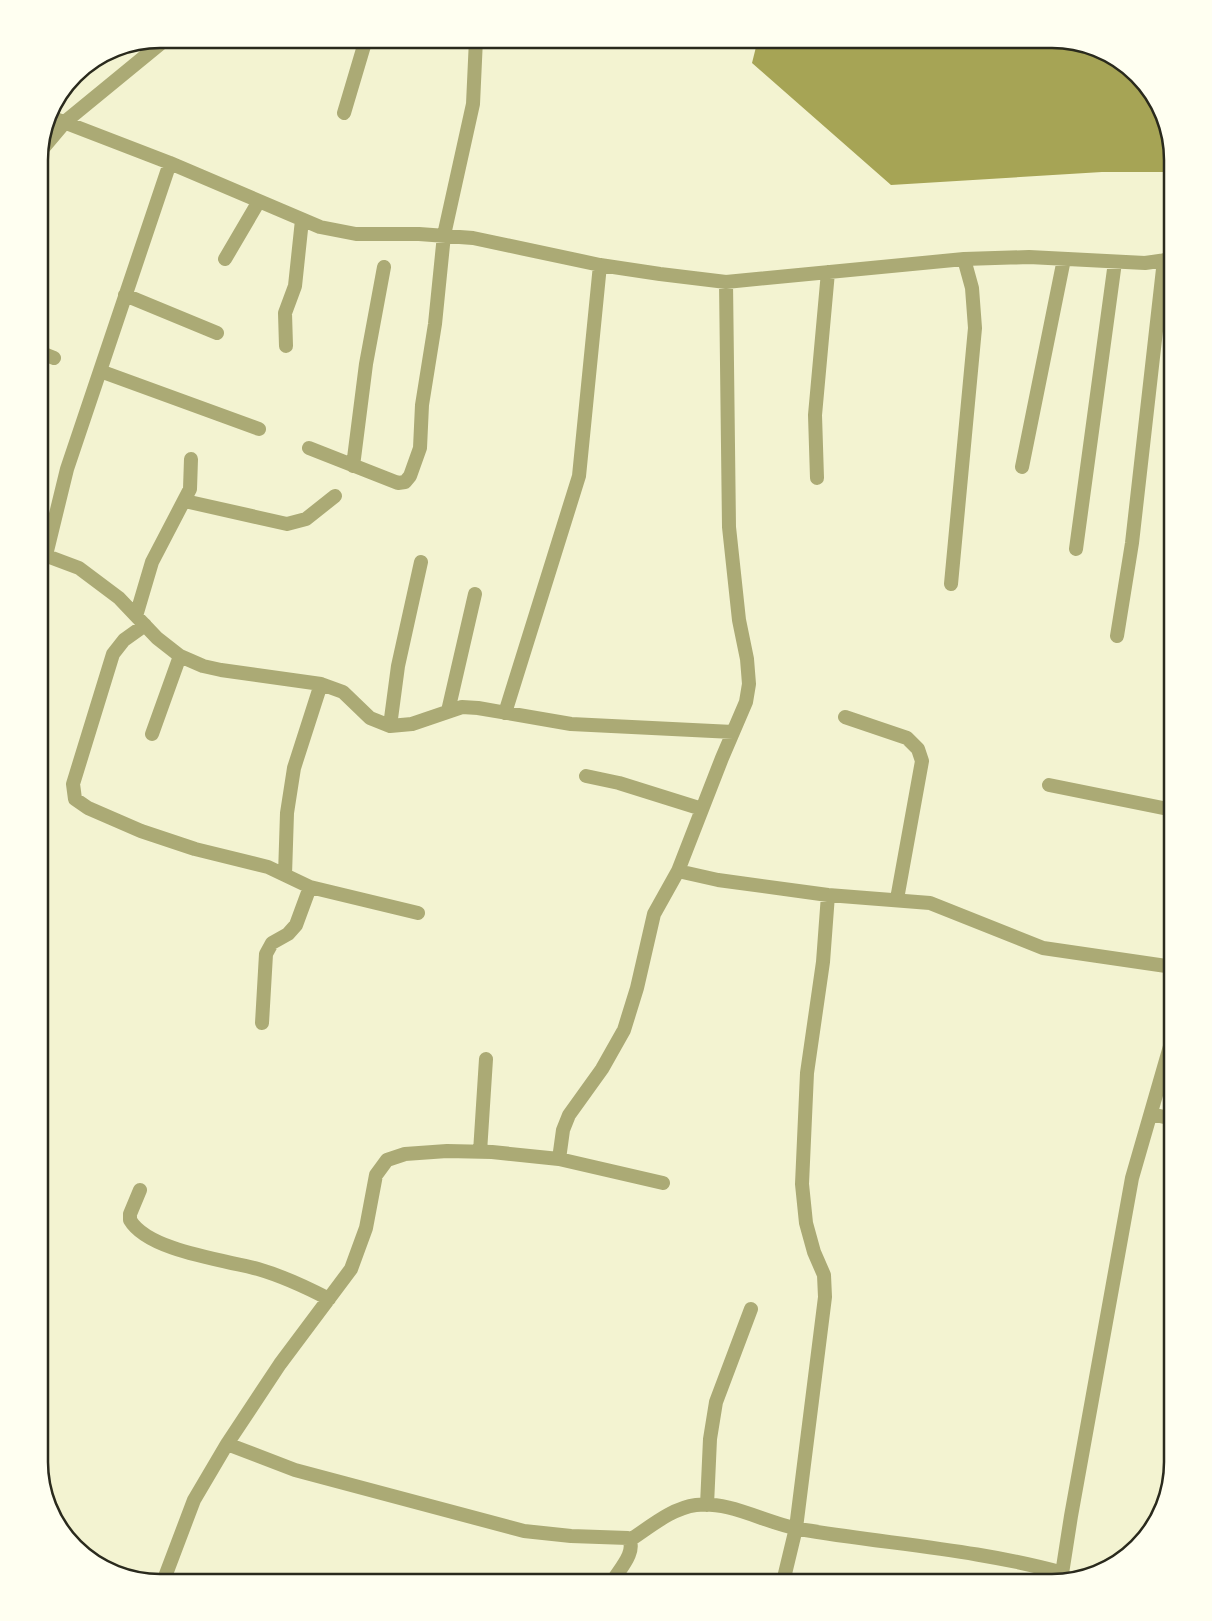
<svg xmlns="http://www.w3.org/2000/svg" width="1212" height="1621" font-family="'Roboto Condensed',sans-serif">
<rect width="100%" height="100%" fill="#f3f3d1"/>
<path fill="#a6a455" d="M 758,39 L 1060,39 L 1113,55 L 1153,93 L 1173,159 L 1173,172 L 1102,172 L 891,185 L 752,63 Z"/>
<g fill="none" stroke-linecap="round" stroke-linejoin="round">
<path stroke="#abaa75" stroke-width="14" d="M 344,113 L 366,39
M 48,116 L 170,163 L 320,227 L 356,234 L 419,234 L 473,238 L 600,265 L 660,274 L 726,282 L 964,259 L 1029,257 L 1145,263 L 1173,259
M 39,153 L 66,121 L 166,39
M 225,259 L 259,201
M 125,295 L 217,333
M 286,346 L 285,313 L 295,286 L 302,220
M 39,352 L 54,358
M 100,371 L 259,429
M 309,448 L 398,483 L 405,482 L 410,476 L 420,448 L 422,405 L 435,324 L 444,235 L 473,104 L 476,39
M 353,466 L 366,364 L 384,267
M 1022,467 L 1064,259
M 817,478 L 815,415 L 828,272
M 185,501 L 287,524 L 306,519 L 335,496
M 1076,549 L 1115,262
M 39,553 L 79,568 L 119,598 L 157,638 L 180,656 L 203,666 L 221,670 L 321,684 L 343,692 L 370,718 L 390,726 L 412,724 L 462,707 L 478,708 L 571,724 L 733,732
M 46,555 L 67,469 L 170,163
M 951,584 L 975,328 L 972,288 L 964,259
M 136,616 L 152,562 L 190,489 L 191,459
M 145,625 L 124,640 L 113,654 L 73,784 L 75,799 L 88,808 L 141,831 L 195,849 L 268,867 L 310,887 L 418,913
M 1117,636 L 1132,543 L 1164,260
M 448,711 L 475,594
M 505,713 L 579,476 L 600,265
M 845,717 L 907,738 L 918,749 L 922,761 L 897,899
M 390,726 L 398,666 L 421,562
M 152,734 L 180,656
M 586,776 L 619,783 L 702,809
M 1049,785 L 1173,810
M 678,871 L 718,880 L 828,895 L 930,903 L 1043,948 L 1173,967
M 285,875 L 287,813 L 294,768 L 321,684
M 262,1023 L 266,954 L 272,943 L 288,934 L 296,925 L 310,887
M 1151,1114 L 1173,1119
M 480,1152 L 486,1059
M 559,1159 L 563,1130 L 569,1115 L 602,1069 L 624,1030 L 637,988 L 654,914 L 678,871 L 722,758 L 746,702 L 749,684 L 747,659 L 739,620 L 729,527 L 726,282
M 140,1190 L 130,1214 L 130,1220 C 148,1251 225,1260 258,1269 C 282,1276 306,1287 329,1299
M 227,1444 L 295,1470 L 524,1531 L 571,1536 L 628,1538 C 638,1551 618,1571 612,1582
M 707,1505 L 710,1439 L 716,1402 L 751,1309
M 630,1540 C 650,1527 672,1508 696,1505 C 731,1501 765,1523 799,1529 C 887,1544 976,1549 1063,1573
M 1061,1580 L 1071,1516 L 1132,1178 L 1173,1036
M 163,1582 L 194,1500 L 227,1444 L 280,1364 L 351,1269 L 366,1228 L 376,1175 L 387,1160 L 405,1154 L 447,1151 L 492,1152 L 559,1159 L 663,1183
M 783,1582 L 796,1528 L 825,1297 L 824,1275 L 814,1252 L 806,1223 L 802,1184 L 807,1073 L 823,962 L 828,895"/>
</g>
<path d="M0 0H1212V1621H0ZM160 48H1052A112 112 0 0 1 1164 160V1462A112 112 0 0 1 1052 1574H160A112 112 0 0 1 48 1462V160A112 112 0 0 1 160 48Z" fill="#fffff1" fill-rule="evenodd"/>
<path fill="none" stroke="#2a2a1d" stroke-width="2.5" d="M160 48H1052A112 112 0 0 1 1164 160V1462A112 112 0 0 1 1052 1574H160A112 112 0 0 1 48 1462V160A112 112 0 0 1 160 48Z"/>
</svg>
